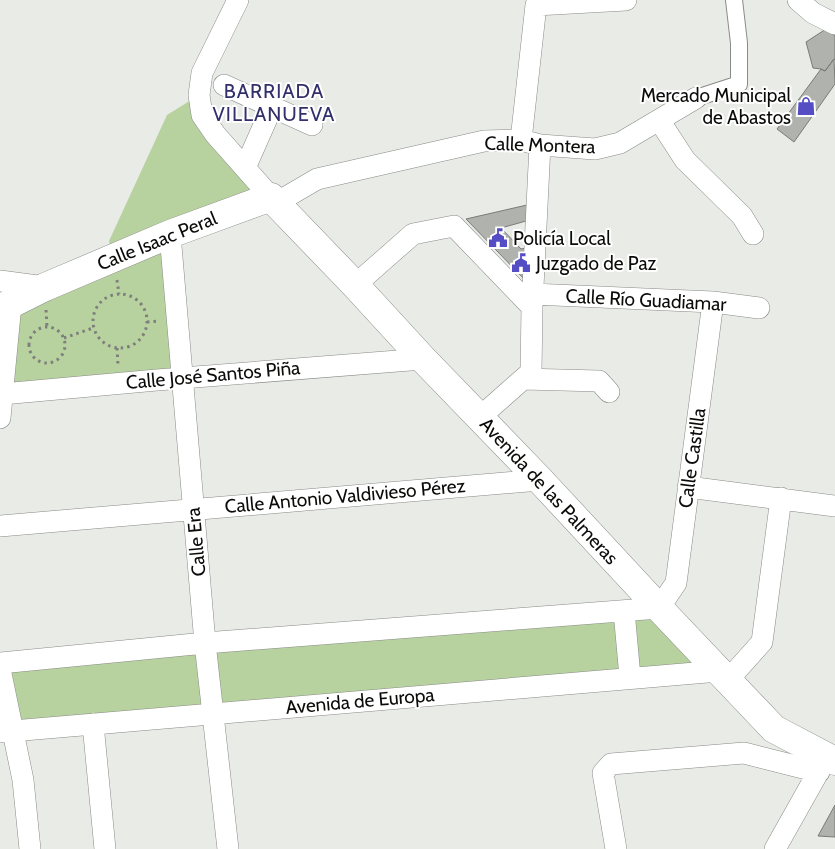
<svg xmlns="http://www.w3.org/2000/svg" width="835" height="849" font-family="Cabin,sans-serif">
<rect width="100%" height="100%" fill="#e9ebe7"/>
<path fill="#b7d29e" d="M 199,95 L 271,197 L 170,234 L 182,377 L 2,394 L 11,304 L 112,258 L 109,241 L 167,115 Z
M 659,608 L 719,671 L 0,732 L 0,663 Z"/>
<path fill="#b0b2ae" stroke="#797b77" d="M 826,29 L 835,36 L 835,60 L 834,59 L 825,71 L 821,69 L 813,68 L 806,42 Z
M 834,59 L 835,84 L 794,142 L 777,129 L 821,69 L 825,71 Z
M 527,205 L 526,221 L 501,228 L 521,249 L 526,248 L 525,280 L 466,219 Z
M 835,805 L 835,837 L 818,836 Z"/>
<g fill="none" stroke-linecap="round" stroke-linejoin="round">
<g stroke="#888b86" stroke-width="18">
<path id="pedestrian" d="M 696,98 L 739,84 L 739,43 L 734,0"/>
</g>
<g stroke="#888b86" stroke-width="22">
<path id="minor" d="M 238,0 L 202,73 L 199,95 L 202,115 L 215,134 L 276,203 L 317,179 L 484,141 L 521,140 L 540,145 L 595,149 L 620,143 L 696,98
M 798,0 L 813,13 L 835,24
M 224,85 L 312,125
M 659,120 L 685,160 L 742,216 L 753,234
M 521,140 L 536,5 L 626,0
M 245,168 L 272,107
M 170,234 L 205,643 L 228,849
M 0,281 L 45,287
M 355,285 L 413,234 L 454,226 L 532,307
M 532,294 L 713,302 L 759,308
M 523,379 L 599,381 L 609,392
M 2,394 L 157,380 L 423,359
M 480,417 L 531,372 L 532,307 L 540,145
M 0,418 L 11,304
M 688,487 L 835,506
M 0,526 L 540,480
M 624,611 L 630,677
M 0,663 L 205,643 L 659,608 L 676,583 L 713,302
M 0,669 L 23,780 L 30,849
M 728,680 L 762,642 L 781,498
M 93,724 L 105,849
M 0,732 L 719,671
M 616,849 L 603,773 L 611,764 L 744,753 L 819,772
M 775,849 L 825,760"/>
</g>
<g stroke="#888b86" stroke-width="29">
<path id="secondary" d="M 276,203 L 355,285 L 423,359 L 540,480 L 659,608 L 774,729 L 835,761
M 0,307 L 11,304 L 45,287 L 170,234 L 271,197"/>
</g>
<path stroke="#7e7f7c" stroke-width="3" stroke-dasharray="2.5 4" stroke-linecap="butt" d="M 117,280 L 119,294
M93 321a27 27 0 1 1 54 0a27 27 0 1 1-54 0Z
M 46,310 L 47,327
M 147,322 L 159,321
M29 345a18 18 0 1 1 36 0a18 18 0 1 1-36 0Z
M 64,338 L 93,328
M 117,348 L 118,365"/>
<use href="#pedestrian" stroke="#fff" stroke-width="16"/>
<use href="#minor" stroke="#fff" stroke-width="21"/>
<use href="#secondary" stroke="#fff" stroke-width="28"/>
</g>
<defs>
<g id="shop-bare" transform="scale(1.5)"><path d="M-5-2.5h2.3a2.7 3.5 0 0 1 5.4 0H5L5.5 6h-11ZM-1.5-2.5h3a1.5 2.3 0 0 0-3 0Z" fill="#544dc4" stroke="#fff" stroke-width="2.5" paint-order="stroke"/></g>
<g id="civic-bare" transform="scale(1.5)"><path d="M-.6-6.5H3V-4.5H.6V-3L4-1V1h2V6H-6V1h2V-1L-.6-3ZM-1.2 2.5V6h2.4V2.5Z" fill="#544dc4" stroke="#fff" stroke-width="2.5" paint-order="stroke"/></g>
</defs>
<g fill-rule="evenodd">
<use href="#shop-bare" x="806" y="106"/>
<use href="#civic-bare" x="498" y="238"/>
<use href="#civic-bare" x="521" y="263"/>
</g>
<g text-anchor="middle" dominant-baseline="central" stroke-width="4" stroke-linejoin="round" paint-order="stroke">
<g font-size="19" fill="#0b0c0a" stroke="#fff" text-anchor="start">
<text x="791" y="95" text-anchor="end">Mercado Municipal<tspan x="791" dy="22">de Abastos</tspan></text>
<text x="513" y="238">Policía Local</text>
<text x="536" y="263">Juzgado de Paz</text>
</g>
<g font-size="19" fill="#0b0c0a" stroke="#fff">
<text transform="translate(540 145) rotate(2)">Calle Montera</text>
<text transform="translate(157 241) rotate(-22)">Calle Isaac Peral</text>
<text transform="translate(646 300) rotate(3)">Calle Río Guadiamar</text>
<text transform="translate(213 375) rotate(-5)">Calle José Santos Piña</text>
<text transform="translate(692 458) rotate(-82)">Calle Castilla</text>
<text transform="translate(549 491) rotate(47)">Avenida de las Palmeras</text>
<text transform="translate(345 496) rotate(-5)">Calle Antonio Valdivieso Pérez</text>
<text transform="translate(196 542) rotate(-95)">Calle Era</text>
<text transform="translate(360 701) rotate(-5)">Avenida de Europa</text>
</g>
<g font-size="20" letter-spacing="1" fill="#31306b" stroke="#fff">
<text x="274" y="91">BARRIADA<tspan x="274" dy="23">VILLANUEVA</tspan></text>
</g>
</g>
</svg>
